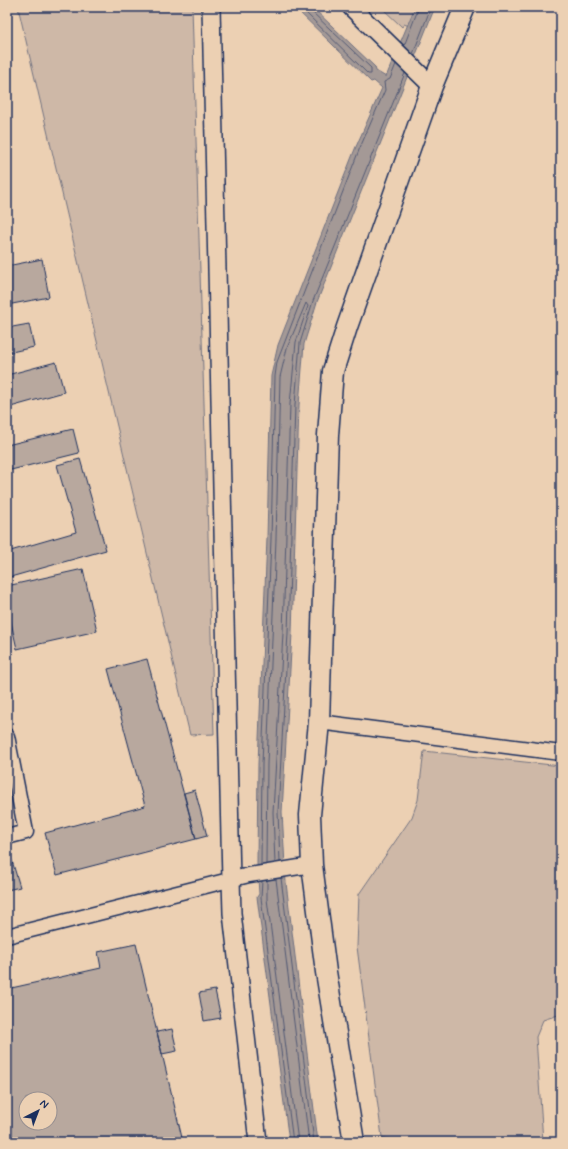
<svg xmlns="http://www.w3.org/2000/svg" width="568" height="1149" font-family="Mynerve,sans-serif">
<rect width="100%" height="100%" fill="#ecd0b3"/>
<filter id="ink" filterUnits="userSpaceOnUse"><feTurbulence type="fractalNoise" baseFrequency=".025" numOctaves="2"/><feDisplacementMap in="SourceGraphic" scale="8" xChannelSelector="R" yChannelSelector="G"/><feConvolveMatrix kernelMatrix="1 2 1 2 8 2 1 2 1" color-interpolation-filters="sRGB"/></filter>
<g filter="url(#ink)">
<path fill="#ceb8a7" stroke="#747482" d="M 18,7 L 192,7 L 214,734 L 190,735 Z
M 381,7 L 415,7 L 409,26 L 404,24 L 402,27 Z
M 424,751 L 561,766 L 561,1014 L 543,1020 L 536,1037 L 543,1142 L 399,1142 L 382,1137 L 357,947 L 359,894 L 412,817 L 418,800 Z"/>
<path fill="#a49996" stroke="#6d6f80" d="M 294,7 L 312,7 L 375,67 L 376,71 L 386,77 L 415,7 L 435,7 L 317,302 L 304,344 L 299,405 L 292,633 L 282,812 L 286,883 L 318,1142 L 289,1142 L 257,897 L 259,894 L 257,863 L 258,764 L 267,538 L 271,376 L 278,345 L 355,149 L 382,88 L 374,81 L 371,82 Z"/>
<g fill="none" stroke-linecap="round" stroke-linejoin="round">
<path stroke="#525974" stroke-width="1" d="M 300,7 L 368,74 L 371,74 L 371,68 L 311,11 L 310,7
M 404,46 L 419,7
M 413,54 L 431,7
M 280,862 L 278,812 L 288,633 L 295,405 L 300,343 L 313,301 L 405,73
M 266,864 L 267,764 L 276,539 L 280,377 L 287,348 L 306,303 L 308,306 L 296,342 L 290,404 L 283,633 L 273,812 L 275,863
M 261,865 L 262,764 L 271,539 L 275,376 L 277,362 L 359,150 L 385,90 L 384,82 L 390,79 L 396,64
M 281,878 L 314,1142
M 276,879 L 309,1142
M 267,880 L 267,899 L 298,1142
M 262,881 L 261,898 L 293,1142"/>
</g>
<path fill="#b8a89e" stroke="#1b2f5e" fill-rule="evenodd" d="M 42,259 L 49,297 L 7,305 L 7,266 Z
M 29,324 L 34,347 L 7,353 L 7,328 Z
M 56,362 L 64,392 L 7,408 L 7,375 Z
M 73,429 L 79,453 L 7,471 L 7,445 Z
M 80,459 L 106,550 L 7,578 L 7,552 L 76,532 L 57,465 Z
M 83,569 L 97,631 L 17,649 L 7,604 L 7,586 Z
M 147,659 L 196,839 L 57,875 L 45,833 L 145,806 L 108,669 Z
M 195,790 L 207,836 L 196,839 L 184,793 Z
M 7,851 L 9,851 L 20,887 L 7,890 Z
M 136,944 L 183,1142 L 7,1142 L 7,989 L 101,968 L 98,952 ZM 26,1099 L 50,1099 L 50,1123 L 26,1123 Z
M 215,990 L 221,1018 L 204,1021 L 199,993 Z
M 172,1029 L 177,1051 L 162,1054 L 157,1032 Z"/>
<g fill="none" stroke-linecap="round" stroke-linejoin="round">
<g stroke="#1b2f5e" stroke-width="17">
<path id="minor" d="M 319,722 L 561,753
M 7,736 L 26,832 L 7,837
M 7,936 L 249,875 L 312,865"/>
</g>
<g stroke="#1b2f5e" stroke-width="20">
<path id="tertiary" d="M 211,7 L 231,880 L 232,913 L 258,1142
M 351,7 L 432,86"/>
</g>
<g stroke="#1b2f5e" stroke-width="23">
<path id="secondary" d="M 354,1142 L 326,972 L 312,865 L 310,815 L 319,722 L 328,435 L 333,371 L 347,327 L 432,86 L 465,7"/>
</g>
<use href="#minor" stroke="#ecd0b3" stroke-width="14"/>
<use href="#tertiary" stroke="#ecd0b3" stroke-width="17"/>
<use href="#secondary" stroke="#ecd0b3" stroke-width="20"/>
</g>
</g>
<rect width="568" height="1149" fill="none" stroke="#ecd0b3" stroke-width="24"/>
<rect x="12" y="12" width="544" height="1125" fill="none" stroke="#1b2f5e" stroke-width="1.5" filter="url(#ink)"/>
<g transform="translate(38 1111) rotate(42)"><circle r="19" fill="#ecd0b3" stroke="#989091"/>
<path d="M0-3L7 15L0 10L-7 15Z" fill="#1b2f5e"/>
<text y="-6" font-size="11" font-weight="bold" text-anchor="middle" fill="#1b2f5e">N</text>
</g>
</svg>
